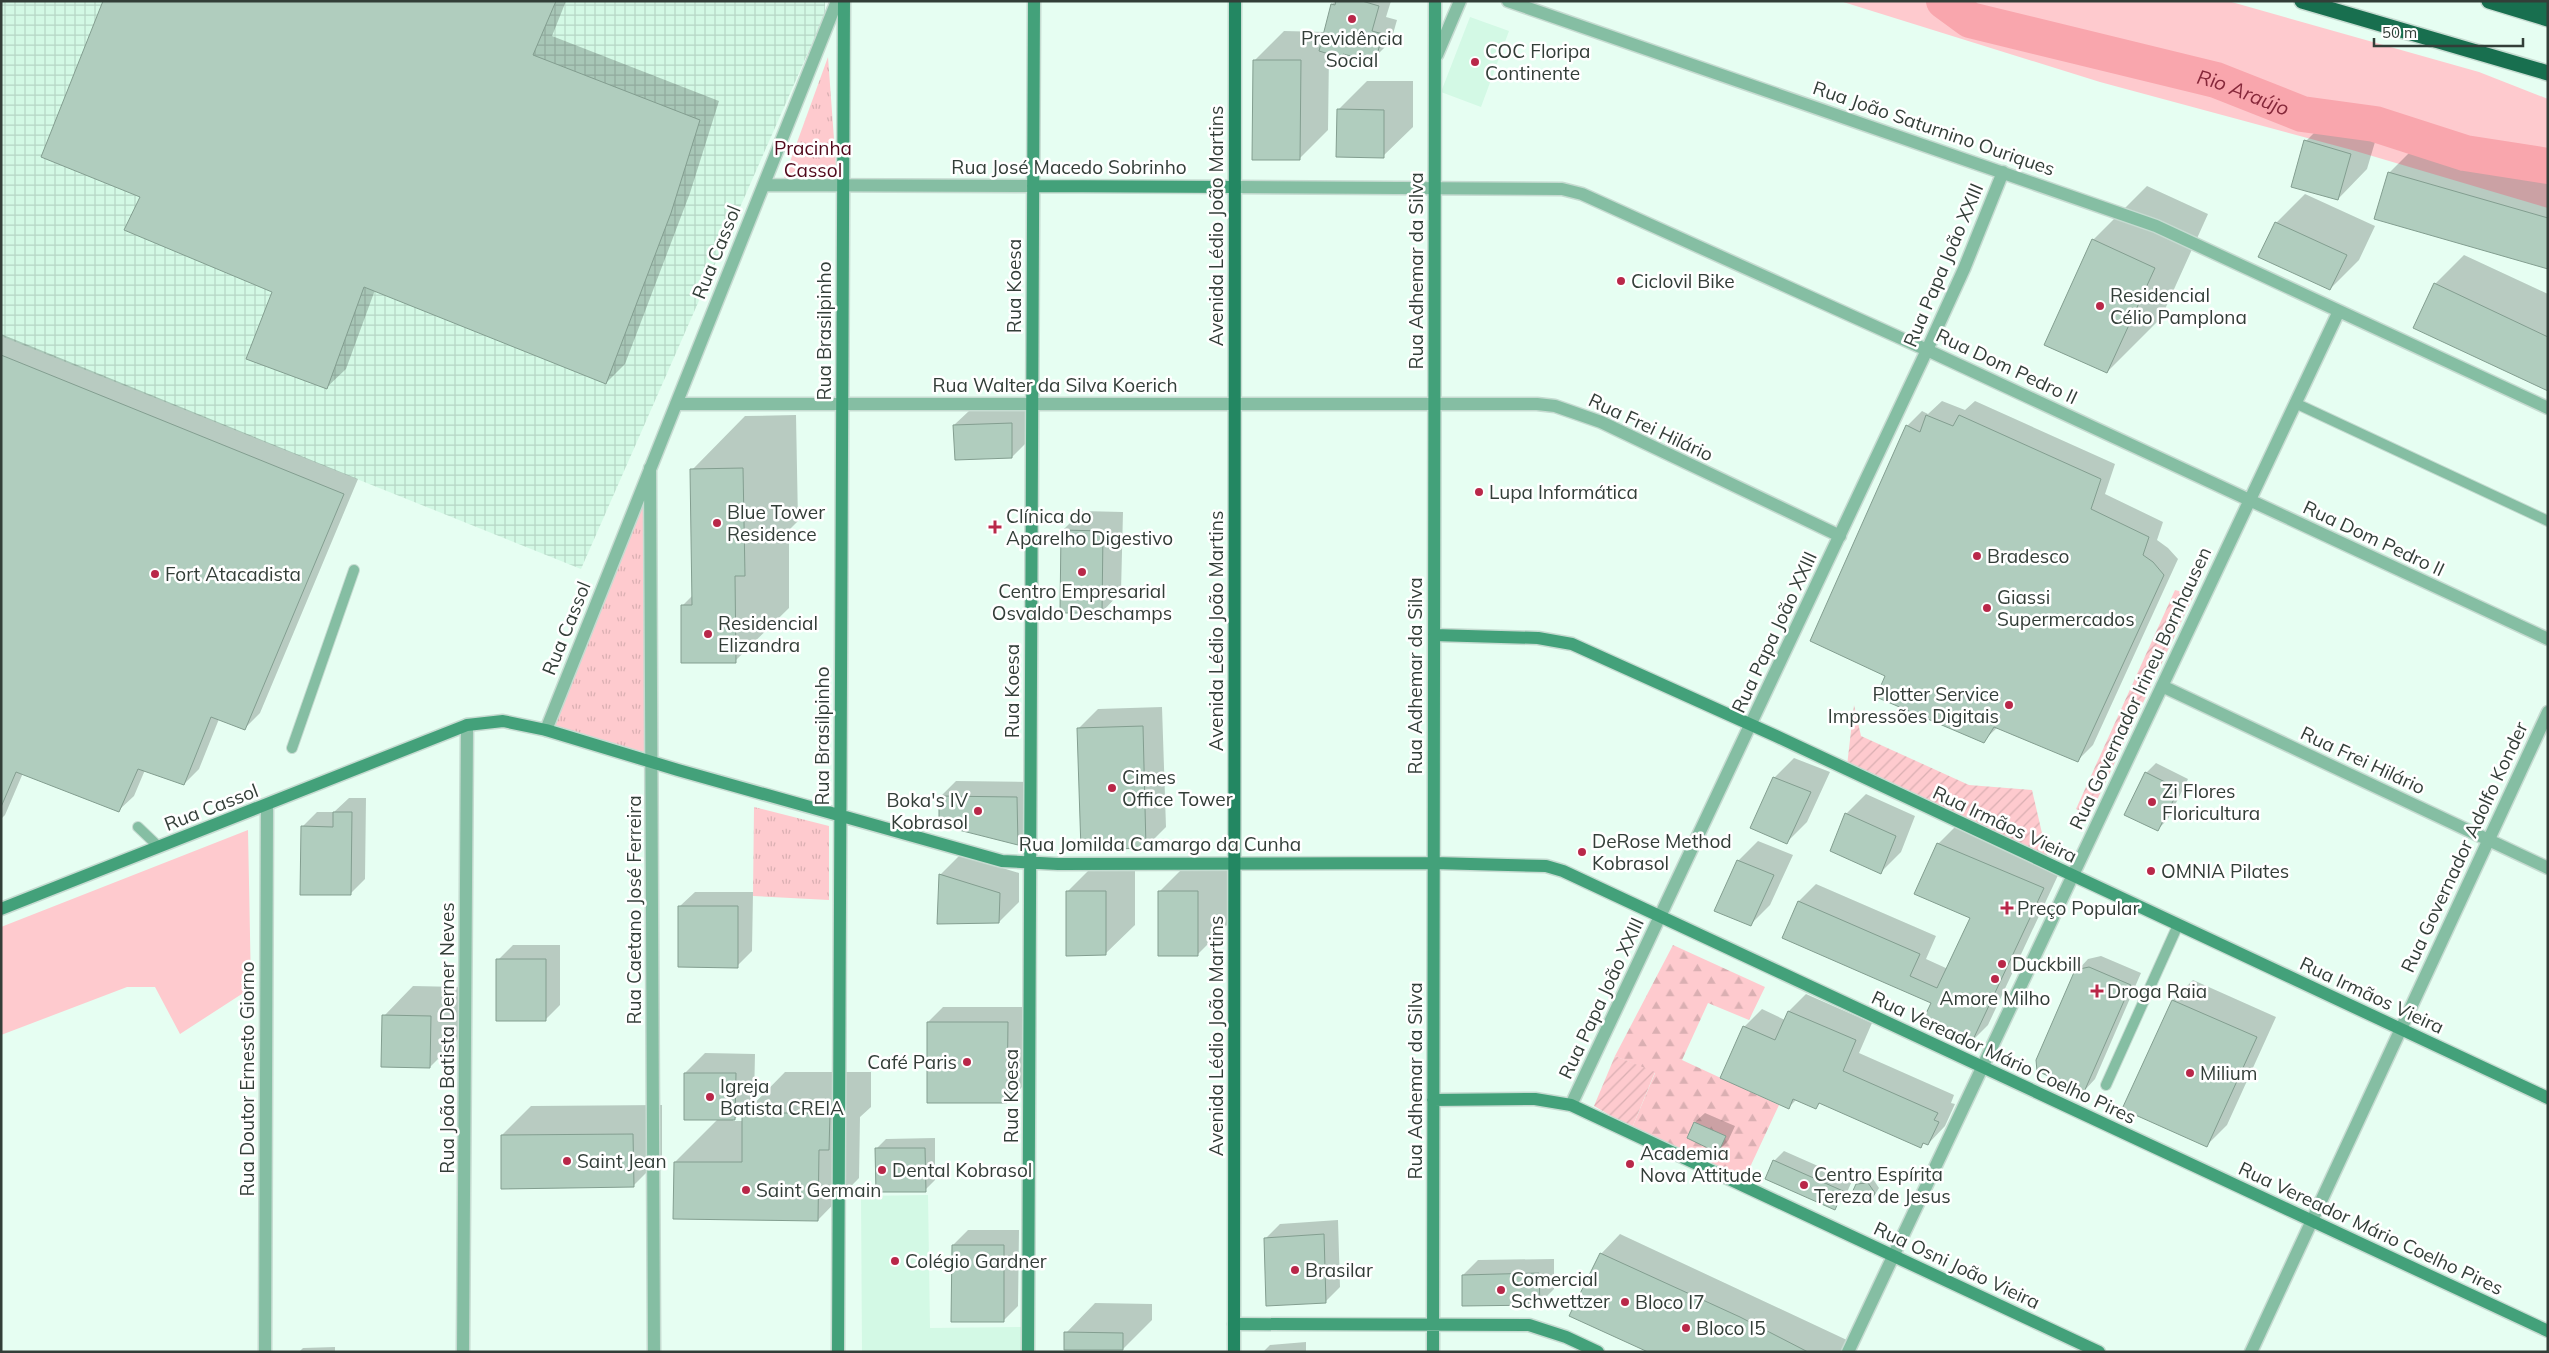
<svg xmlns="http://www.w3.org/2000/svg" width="2549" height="1353" font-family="Mulish,sans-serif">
<defs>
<pattern id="industrial-grid" width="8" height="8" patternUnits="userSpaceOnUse" patternTransform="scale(1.25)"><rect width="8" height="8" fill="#d3f9e5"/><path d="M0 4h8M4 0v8" fill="none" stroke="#b6d6c5"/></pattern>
<pattern id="forest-firs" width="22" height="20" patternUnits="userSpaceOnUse" patternTransform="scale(1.25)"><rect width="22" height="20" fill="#fecace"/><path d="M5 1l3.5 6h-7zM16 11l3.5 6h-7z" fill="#daafb2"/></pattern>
<pattern id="park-tufts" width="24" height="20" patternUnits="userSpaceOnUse" patternTransform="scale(1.25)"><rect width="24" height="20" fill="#fecace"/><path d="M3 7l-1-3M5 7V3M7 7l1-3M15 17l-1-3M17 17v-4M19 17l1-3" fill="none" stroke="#daafb2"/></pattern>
<pattern id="garden-furrows" width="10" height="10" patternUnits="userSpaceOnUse" patternTransform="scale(1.25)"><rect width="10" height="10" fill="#fecace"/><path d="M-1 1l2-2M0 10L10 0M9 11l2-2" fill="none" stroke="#daafb2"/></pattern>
</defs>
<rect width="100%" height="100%" fill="#e6fef2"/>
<path fill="#d3f9e5" d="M 1470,17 L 1509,31 L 1481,107 L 1441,92 Z
M 928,1195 L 930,1328 L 1021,1327 L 1022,1352 L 862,1352 L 861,1196 Z"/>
<path fill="url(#industrial-grid)" d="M 1,1 L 825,1 L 825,14 L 581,569 L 1,336 Z"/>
<path fill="#fecace" d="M 1840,1 L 2228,1 L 2479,72 L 2548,99 L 2548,208 L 2352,150 L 2100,82 Z
M 248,830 L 251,988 L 180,1034 L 155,987 L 127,987 L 1,1035 L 1,927 Z"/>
<path fill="url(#forest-firs)" d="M 1673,945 L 1765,987 L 1749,1020 L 1708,1003 L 1682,1060 L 1779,1105 L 1744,1180 L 1632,1128 L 1655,1073 L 1615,1056 Z"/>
<path fill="url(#park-tufts)" d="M 828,57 L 837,180 L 783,181 Z
M 644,498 L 644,752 L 554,727 Z
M 754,807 L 829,826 L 829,900 L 753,896 Z"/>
<path fill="url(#garden-furrows)" d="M 2175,590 L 2194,595 L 2090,815 L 2076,809 Z
M 1854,705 L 1861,736 L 1969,785 L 2032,790 L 2048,859 L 1847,766 Z
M 1615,1056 L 1655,1072 L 1632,1128 L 1594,1106 Z"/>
<path fill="#0003" d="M 105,1 L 566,1 L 552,36 L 719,101 L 690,193 L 625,364 L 606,383 L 375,290 L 346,369 L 326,388 L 273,291 L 142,197 Z
M 1336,1 L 1391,1 L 1386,17 L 1397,20 L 1391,41 L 1376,56 L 1367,54 L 1363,58 L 1345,53 L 1341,56 L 1329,53 L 1328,130 L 1299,159 L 1254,61 L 1284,31 L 1325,32 L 1332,4 Z
M 1367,81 L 1413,81 L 1413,127 L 1383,156 L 1338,110 Z
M 2335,112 L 2380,125 L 2367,169 L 2338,199 L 2306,141 Z
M 2418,144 L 2548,181 L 2548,268 L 2389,173 Z
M 2147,186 L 2208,214 L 2161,318 L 2107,372 L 2093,240 Z
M 2305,194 L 2375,226 L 2359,260 L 2330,289 L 2276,223 Z
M 2464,255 L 2548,294 L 2548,390 L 2435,284 Z
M 1,334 L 358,479 L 260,713 L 245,728 L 219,719 L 199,769 L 184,784 L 145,770 L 134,796 L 119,810 L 23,773 L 5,815 L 1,819 Z
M 1942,401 L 1965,410 L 1975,401 L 2115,464 L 2105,494 L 2163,522 L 2157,540 L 2168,548 L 2178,559 L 2093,745 L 2078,760 L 1998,727 L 1983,741 L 1887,675 L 1907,426 L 1922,411 L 1928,414 Z
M 1026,408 L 1027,442 L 1012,457 L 954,425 L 969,411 Z
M 796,415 L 798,521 L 789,530 L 789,608 L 735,661 L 682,606 L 694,594 L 692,470 L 745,416 Z
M 1082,511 L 1123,512 L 1121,592 L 1102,612 L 1062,531 Z
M 1162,707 L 1166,827 L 1146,847 L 1078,729 L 1098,709 Z
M 1794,758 L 1830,772 L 1807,822 L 1787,842 L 1774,778 Z
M 2156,763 L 2188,779 L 2168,819 L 2158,829 L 2146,773 Z
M 956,781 L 1032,782 L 1032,829 L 1018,844 L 941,796 Z
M 1866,794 L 1915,816 L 1901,852 L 1881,872 L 1846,814 Z
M 349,798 L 366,798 L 365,879 L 350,894 L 302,827 L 317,812 L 334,812 Z
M 1955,827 L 2060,871 L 1988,1025 L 1971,1042 L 1933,1002 L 1784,937 L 1799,901 L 1816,884 L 1936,936 L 1926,959 L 1948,969 L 1971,917 L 1938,844 Z
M 1758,841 L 1793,855 L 1770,905 L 1750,925 L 1738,861 Z
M 960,855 L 1019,873 L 1019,902 L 999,922 L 940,875 Z
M 1097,862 L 1135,862 L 1135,925 L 1105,954 L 1067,892 Z
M 1227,862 L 1227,925 L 1197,955 L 1159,892 L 1188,863 Z
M 695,892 L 753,892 L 752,951 L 737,966 L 680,906 Z
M 513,945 L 560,945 L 560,1005 L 545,1020 L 498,960 Z
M 2101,956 L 2141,973 L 2095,1079 L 2084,1091 L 2077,971 L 2088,959 Z
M 2193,980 L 2276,1017 L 2227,1125 L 2207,1145 L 2124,1109 L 2173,1000 Z
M 413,986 L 460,987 L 459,1038 L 430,1067 L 384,1016 Z
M 1806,994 L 1872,1023 L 1859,1053 L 1954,1095 L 1951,1103 L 1955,1104 L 1945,1126 L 1928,1144 L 1925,1142 L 1920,1147 L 1821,1102 L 1816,1107 L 1797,1099 L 1789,1107 L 1722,1078 L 1744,1027 L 1762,1009 L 1785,1020 L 1789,1011 Z
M 943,1007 L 1022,1007 L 1022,1087 L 1007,1102 L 928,1022 Z
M 705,1053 L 755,1054 L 754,1099 L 733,1121 L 744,1121 L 744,1114 L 785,1072 L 871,1072 L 871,1107 L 860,1117 L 859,1178 L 818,1220 L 675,1162 L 718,1119 L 685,1073 Z
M 662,1105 L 662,1157 L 633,1186 L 502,1135 L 531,1106 Z
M 1705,1113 L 1735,1126 L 1728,1141 L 1718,1151 L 1688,1138 L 1695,1122 Z
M 935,1138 L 935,1180 L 925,1190 L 876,1149 L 886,1139 Z
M 1784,1151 L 1852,1181 L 1844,1199 L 1834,1208 L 1774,1161 Z
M 1873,1179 L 1879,1188 L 1870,1202 L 1857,1185 L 1862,1180 Z
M 1338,1220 L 1340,1287 L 1325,1302 L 1265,1239 L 1280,1224 Z
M 968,1230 L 1019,1230 L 1018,1306 L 1003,1321 L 953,1245 Z
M 1620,1234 L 1849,1341 L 1844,1352 L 1649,1352 L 1601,1254 Z
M 1554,1259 L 1554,1289 L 1539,1304 L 1463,1275 L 1478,1260 Z
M 1095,1303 L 1152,1304 L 1152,1320 L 1123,1349 L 1066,1333 Z
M 1306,1342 L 1306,1352 L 1263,1352 L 1270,1345 Z
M 335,1347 L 335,1352 L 299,1352 L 303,1348 Z"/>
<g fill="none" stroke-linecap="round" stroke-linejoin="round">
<path stroke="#f9a6ad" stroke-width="36" id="s1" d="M 1944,1 L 1970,20 L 2216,80 L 2302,114 L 2375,124 L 2465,153 L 2548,166"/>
</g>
<path fill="#b0cdbe" stroke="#839e90" d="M 103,1 L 556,1 L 533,55 L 700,120 L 671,213 L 606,384 L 364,287 L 327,389 L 246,359 L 272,292 L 124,230 L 140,197 L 41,157 Z
M 1336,1 L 1362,1 L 1379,6 L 1372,31 L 1383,34 L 1376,58 L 1365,55 L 1363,59 L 1343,54 L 1342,58 L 1319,51 L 1331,4 L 1335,5 Z
M 1253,60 L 1301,60 L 1300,160 L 1252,160 Z
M 1337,109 L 1384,110 L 1384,158 L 1336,157 Z
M 2304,140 L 2351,154 L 2338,200 L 2291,187 Z
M 2388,172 L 2548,218 L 2548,269 L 2374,219 Z
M 2275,222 L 2347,255 L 2330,290 L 2258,257 Z
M 2092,239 L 2155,268 L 2107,373 L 2044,345 Z
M 2434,283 L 2548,337 L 2548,391 L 2413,328 Z
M 1,355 L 344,494 L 245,730 L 211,717 L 184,785 L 138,769 L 119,812 L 16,772 L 1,807 Z
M 1926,415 L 1953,426 L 1959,415 L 2101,479 L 2091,509 L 2149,537 L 2143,555 L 2153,562 L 2164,575 L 2078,762 L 1994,727 L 1984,743 L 1876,697 L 1885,676 L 1810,641 L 1906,425 L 1920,432 Z
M 1012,423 L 1012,458 L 955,460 L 953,425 Z
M 743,468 L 745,576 L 735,576 L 736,663 L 681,663 L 681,605 L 692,605 L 690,469 Z
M 1061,530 L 1103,531 L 1102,613 L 1060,613 Z
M 1143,726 L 1146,848 L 1081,850 L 1077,728 Z
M 2145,772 L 2179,789 L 2158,831 L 2124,815 Z
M 1773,777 L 1811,792 L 1787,844 L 1750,828 Z
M 939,796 L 1017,797 L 1018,845 L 939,825 Z
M 333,812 L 352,812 L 351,895 L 300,895 L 301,826 L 333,827 Z
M 1845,813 L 1896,836 L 1881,874 L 1830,851 Z
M 1937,843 L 2044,888 L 1971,1044 L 1922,1022 L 1931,1003 L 1782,938 L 1798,901 L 1920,954 L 1910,976 L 1937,988 L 1970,918 L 1914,894 Z
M 1737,860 L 1774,875 L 1751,926 L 1714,911 Z
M 939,874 L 1000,893 L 999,923 L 937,924 Z
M 1066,891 L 1106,891 L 1106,955 L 1066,956 Z
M 1158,891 L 1198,891 L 1198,956 L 1158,956 Z
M 678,906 L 738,906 L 738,968 L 678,967 Z
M 496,959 L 546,959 L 546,1021 L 496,1021 Z
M 2089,967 L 2131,985 L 2084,1092 L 2037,1071 L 2036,1060 L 2075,970 Z
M 2172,1000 L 2257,1037 L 2207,1147 L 2122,1109 Z
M 1788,1011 L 1856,1040 L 1843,1071 L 1938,1113 L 1934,1120 L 1939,1122 L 1928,1145 L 1923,1143 L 1921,1148 L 1819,1103 L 1816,1109 L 1793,1099 L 1789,1109 L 1720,1078 L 1743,1026 L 1775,1040 Z
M 382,1015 L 431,1016 L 430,1068 L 381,1067 Z
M 927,1022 L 1008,1022 L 1007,1103 L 927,1103 Z
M 684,1073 L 736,1073 L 735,1120 L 684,1120 Z
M 742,1113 L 830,1113 L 829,1150 L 819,1150 L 818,1221 L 673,1219 L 674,1162 L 742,1162 Z
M 1694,1122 L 1726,1136 L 1718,1153 L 1687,1138 Z
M 633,1134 L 634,1187 L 501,1189 L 501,1135 Z
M 875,1148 L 925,1148 L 926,1192 L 876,1192 Z
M 1773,1160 L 1843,1191 L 1835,1210 L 1765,1179 Z
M 1868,1183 L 1875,1193 L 1870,1203 L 1858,1205 L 1851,1195 L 1856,1184 Z
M 1324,1234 L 1326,1303 L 1266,1306 L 1264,1238 Z
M 952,1245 L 1004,1245 L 1004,1322 L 951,1322 Z
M 1600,1253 L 1740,1317 L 1808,1352 L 1648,1352 L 1569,1316 Z
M 1539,1273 L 1540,1305 L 1462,1306 L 1462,1275 Z
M 1064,1332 L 1123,1333 L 1123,1350 L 1064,1350 Z"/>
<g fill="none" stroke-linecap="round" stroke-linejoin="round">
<g stroke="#c6dbd1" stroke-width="12">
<path id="lane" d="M 2295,403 L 2548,521
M 292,748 L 354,570
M 138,827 L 159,847
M 2106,1085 L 2178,925"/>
</g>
<g stroke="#c6dbd1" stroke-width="15">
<path id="street" d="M 1508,1 L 2156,226 L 2548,408
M 1437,55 L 1460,1
M 764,185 L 1033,186
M 1235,187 L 1562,189 L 1582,194 L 1927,350 L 2548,639
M 676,404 L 1537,404 L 1555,406 L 1601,422 L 1840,536
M 650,468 L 654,1352
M 2162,686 L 2548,868
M 546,730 L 837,1
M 1571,1105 L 1927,350 L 1964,269 L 2003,172
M 265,1352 L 267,806
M 463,1352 L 467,725
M 1848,1352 L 2339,311
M 2251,1352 L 2548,712"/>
</g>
<g stroke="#c6dbd1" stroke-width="15">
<path id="secondary" d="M 1033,186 L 1235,187
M 1434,635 L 1538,638 L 1572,644 L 1776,736 L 2548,1098
M 1,909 L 467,725 L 503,721 L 546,730 L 678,770 L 1002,861 L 1058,864 L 1434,863 L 1546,866 L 1563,871 L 2548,1331
M 1433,1100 L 1535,1099 L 1571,1105 L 2099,1352
M 1234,1324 L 1529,1325 L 1566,1337 L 1598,1352
M 838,1352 L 844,1
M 1028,1352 L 1034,1
M 1433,1352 L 1435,1"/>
</g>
<g stroke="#c6dbd1" stroke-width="15">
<path id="primary" d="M 1234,1352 L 1235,1"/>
</g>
<g stroke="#c6dbd1" stroke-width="18">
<path id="highway" d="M 2302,1 L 2548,73
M 2489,1 L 2548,19
M 2520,3 L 2548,7"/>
</g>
<use href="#lane" stroke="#85bea3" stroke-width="10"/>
<use href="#street" stroke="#85bea3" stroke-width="12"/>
<use href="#secondary" stroke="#43a17a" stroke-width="12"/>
<use href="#primary" stroke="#238762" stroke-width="12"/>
<use href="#highway" stroke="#186f4f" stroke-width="15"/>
</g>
<g fill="#b92849" stroke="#fff" stroke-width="2">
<circle cx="1352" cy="19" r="5"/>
<circle cx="1475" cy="62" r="5"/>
<circle cx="1621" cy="281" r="5"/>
<circle cx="2100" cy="306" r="5"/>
<circle cx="1479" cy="492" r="5"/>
<circle cx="717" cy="523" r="5"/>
<path d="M992.5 519.5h5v5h5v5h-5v5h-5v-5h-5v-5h5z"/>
<circle cx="1977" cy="556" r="5"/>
<circle cx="1082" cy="572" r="5"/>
<circle cx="155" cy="574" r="5"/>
<circle cx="1987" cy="608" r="5"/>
<circle cx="708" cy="634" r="5"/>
<circle cx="2009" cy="705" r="5"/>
<circle cx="1112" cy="788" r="5"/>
<circle cx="2152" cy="802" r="5"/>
<circle cx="978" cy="811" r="5"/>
<circle cx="1582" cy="852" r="5"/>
<circle cx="2151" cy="871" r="5"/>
<path d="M2004.5 900.5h5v5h5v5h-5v5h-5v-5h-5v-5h5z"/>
<circle cx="2002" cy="964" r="5"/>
<circle cx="1995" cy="979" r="5"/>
<path d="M2094.5 983.5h5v5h5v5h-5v5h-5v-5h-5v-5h5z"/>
<circle cx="967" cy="1062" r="5"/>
<circle cx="2190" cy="1073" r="5"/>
<circle cx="710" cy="1097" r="5"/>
<circle cx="567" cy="1161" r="5"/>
<circle cx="1630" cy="1164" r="5"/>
<circle cx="882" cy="1170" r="5"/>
<circle cx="1804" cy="1185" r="5"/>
<circle cx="746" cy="1190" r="5"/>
<circle cx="895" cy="1261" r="5"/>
<circle cx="1295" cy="1270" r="5"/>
<circle cx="1501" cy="1290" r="5"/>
<circle cx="1625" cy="1302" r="5"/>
<circle cx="1686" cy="1328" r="5"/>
</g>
<g text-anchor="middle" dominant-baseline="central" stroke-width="5" stroke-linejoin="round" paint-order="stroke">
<g font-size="19" fill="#333e38" stroke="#fff" text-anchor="start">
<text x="1352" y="38" text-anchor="middle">Previdência<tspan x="1352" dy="22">Social</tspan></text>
<text x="1485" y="51">COC Floripa<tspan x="1485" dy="22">Continente</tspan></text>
<text x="1631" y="281">Ciclovil Bike</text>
<text x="2110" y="295">Residencial<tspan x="2110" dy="22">Célio Pamplona</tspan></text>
<text x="1489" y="492">Lupa Informática</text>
<text x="727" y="512">Blue Tower<tspan x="727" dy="22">Residence</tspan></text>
<text x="1006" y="516">Clínica do<tspan x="1006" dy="22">Aparelho Digestivo</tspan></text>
<text x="1987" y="556">Bradesco</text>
<text x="165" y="574">Fort Atacadista</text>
<text x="1082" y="591" text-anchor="middle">Centro Empresarial<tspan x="1082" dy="22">Osvaldo Deschamps</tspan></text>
<text x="1997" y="597">Giassi<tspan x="1997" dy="22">Supermercados</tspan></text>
<text x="718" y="623">Residencial<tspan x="718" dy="22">Elizandra</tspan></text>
<text x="1999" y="694" text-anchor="end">Plotter Service<tspan x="1999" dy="22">Impressões Digitais</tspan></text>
<text x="1122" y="777">Cimes<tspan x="1122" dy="22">Office Tower</tspan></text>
<text x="2162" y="791">Zi Flores<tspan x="2162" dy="22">Floricultura</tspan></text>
<text x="968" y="800" text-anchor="end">Boka's IV<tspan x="968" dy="22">Kobrasol</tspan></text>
<text x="1592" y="841">DeRose Method<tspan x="1592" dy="22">Kobrasol</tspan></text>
<text x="2161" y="871">OMNIA Pilates</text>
<text x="2017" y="908">Preço Popular</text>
<text x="2012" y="964">Duckbill</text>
<text x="2107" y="991">Droga Raia</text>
<text x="1995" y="998" text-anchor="middle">Amore Milho</text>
<text x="957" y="1062" text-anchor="end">Café Paris</text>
<text x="2200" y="1073">Milium</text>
<text x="720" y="1086">Igreja<tspan x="720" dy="22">Batista CREIA</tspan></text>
<text x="1640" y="1153">Academia<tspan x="1640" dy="22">Nova Attitude</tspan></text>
<text x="577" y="1161">Saint Jean</text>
<text x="892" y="1170">Dental Kobrasol</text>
<text x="1814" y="1174">Centro Espírita<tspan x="1814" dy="22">Tereza de Jesus</tspan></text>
<text x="756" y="1190">Saint Germain</text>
<text x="905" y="1261">Colégio Gardner</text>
<text x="1305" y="1270">Brasilar</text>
<text x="1511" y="1279">Comercial<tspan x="1511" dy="22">Schwettzer</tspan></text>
<text x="1635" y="1302">Bloco I7</text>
<text x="1696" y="1328">Bloco I5</text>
</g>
<g font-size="19" fill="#333e38" stroke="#fff">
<text transform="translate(1934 128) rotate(19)">Rua João Saturnino Ouriques</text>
<text x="1069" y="167">Rua José Macedo Sobrinho</text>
<text transform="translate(1216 226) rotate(-90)">Avenida Lédio João Martins</text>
<text transform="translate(716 252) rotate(-68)">Rua Cassol</text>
<text transform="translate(1943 265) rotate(-67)">Rua Papa João XXIII</text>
<text transform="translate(1416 271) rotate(-90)">Rua Adhemar da Silva</text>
<text transform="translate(1014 286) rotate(-90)">Rua Koesa</text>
<text transform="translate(824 331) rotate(-90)">Rua Brasilpinho</text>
<text transform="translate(2007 366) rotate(25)">Rua Dom Pedro II</text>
<text x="1055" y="385">Rua Walter da Silva Koerich</text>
<text transform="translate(1651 427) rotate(25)">Rua Frei Hilário</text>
<text transform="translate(2374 538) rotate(25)">Rua Dom Pedro II</text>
<text transform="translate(566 628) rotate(-68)">Rua Cassol</text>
<text transform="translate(1216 631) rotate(-90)">Avenida Lédio João Martins</text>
<text transform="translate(1774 632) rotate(-65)">Rua Papa João XXIII</text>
<text transform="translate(1415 676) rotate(-90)">Rua Adhemar da Silva</text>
<text transform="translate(2140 688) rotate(-65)">Rua Governador Irineu Bornhausen</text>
<text transform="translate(1012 691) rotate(-90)">Rua Koesa</text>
<text transform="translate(822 736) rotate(-90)">Rua Brasilpinho</text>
<text transform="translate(2363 760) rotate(25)">Rua Frei Hilário</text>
<text transform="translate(211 807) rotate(-21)">Rua Cassol</text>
<text transform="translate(2005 824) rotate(25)">Rua Irmãos Vieira</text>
<text x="1160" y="844">Rua Jomilda Camargo da Cunha</text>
<text transform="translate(2464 847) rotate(-65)">Rua Governador Adolfo Konder</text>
<text transform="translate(634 910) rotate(-90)">Rua Caetano José Ferreira</text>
<text transform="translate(2372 995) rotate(25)">Rua Irmãos Vieira</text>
<text transform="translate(1601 998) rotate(-65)">Rua Papa João XXIII</text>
<text transform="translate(1216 1036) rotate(-90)">Avenida Lédio João Martins</text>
<text transform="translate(447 1038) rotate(-90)">Rua João Batista Derner Neves</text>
<text transform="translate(2004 1057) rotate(25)">Rua Vereador Mário Coelho Pires</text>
<text transform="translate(247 1079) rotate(-90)">Rua Doutor Ernesto Giorno</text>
<text transform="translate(1415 1081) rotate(-90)">Rua Adhemar da Silva</text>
<text transform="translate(1011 1096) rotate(-90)">Rua Koesa</text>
<text transform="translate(2371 1228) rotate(25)">Rua Vereador Mário Coelho Pires</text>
<text transform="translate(1957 1265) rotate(25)">Rua Osni João Vieira</text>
</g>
<g font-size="19" fill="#50081a" stroke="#fff">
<text x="813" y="148">Pracinha<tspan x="813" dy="22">Cassol</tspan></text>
</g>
<g font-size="20" font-style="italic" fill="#86283a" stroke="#fff">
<text stroke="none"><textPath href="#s1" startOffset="315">Rio Araújo</textPath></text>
</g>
</g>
<rect width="2549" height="1353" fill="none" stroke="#333e38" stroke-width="5"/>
<path d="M2374 38v8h149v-8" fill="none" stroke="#333e38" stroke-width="2.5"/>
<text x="2382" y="38" font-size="15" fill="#333e38" stroke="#ffffff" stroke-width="4" paint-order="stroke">50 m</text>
</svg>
